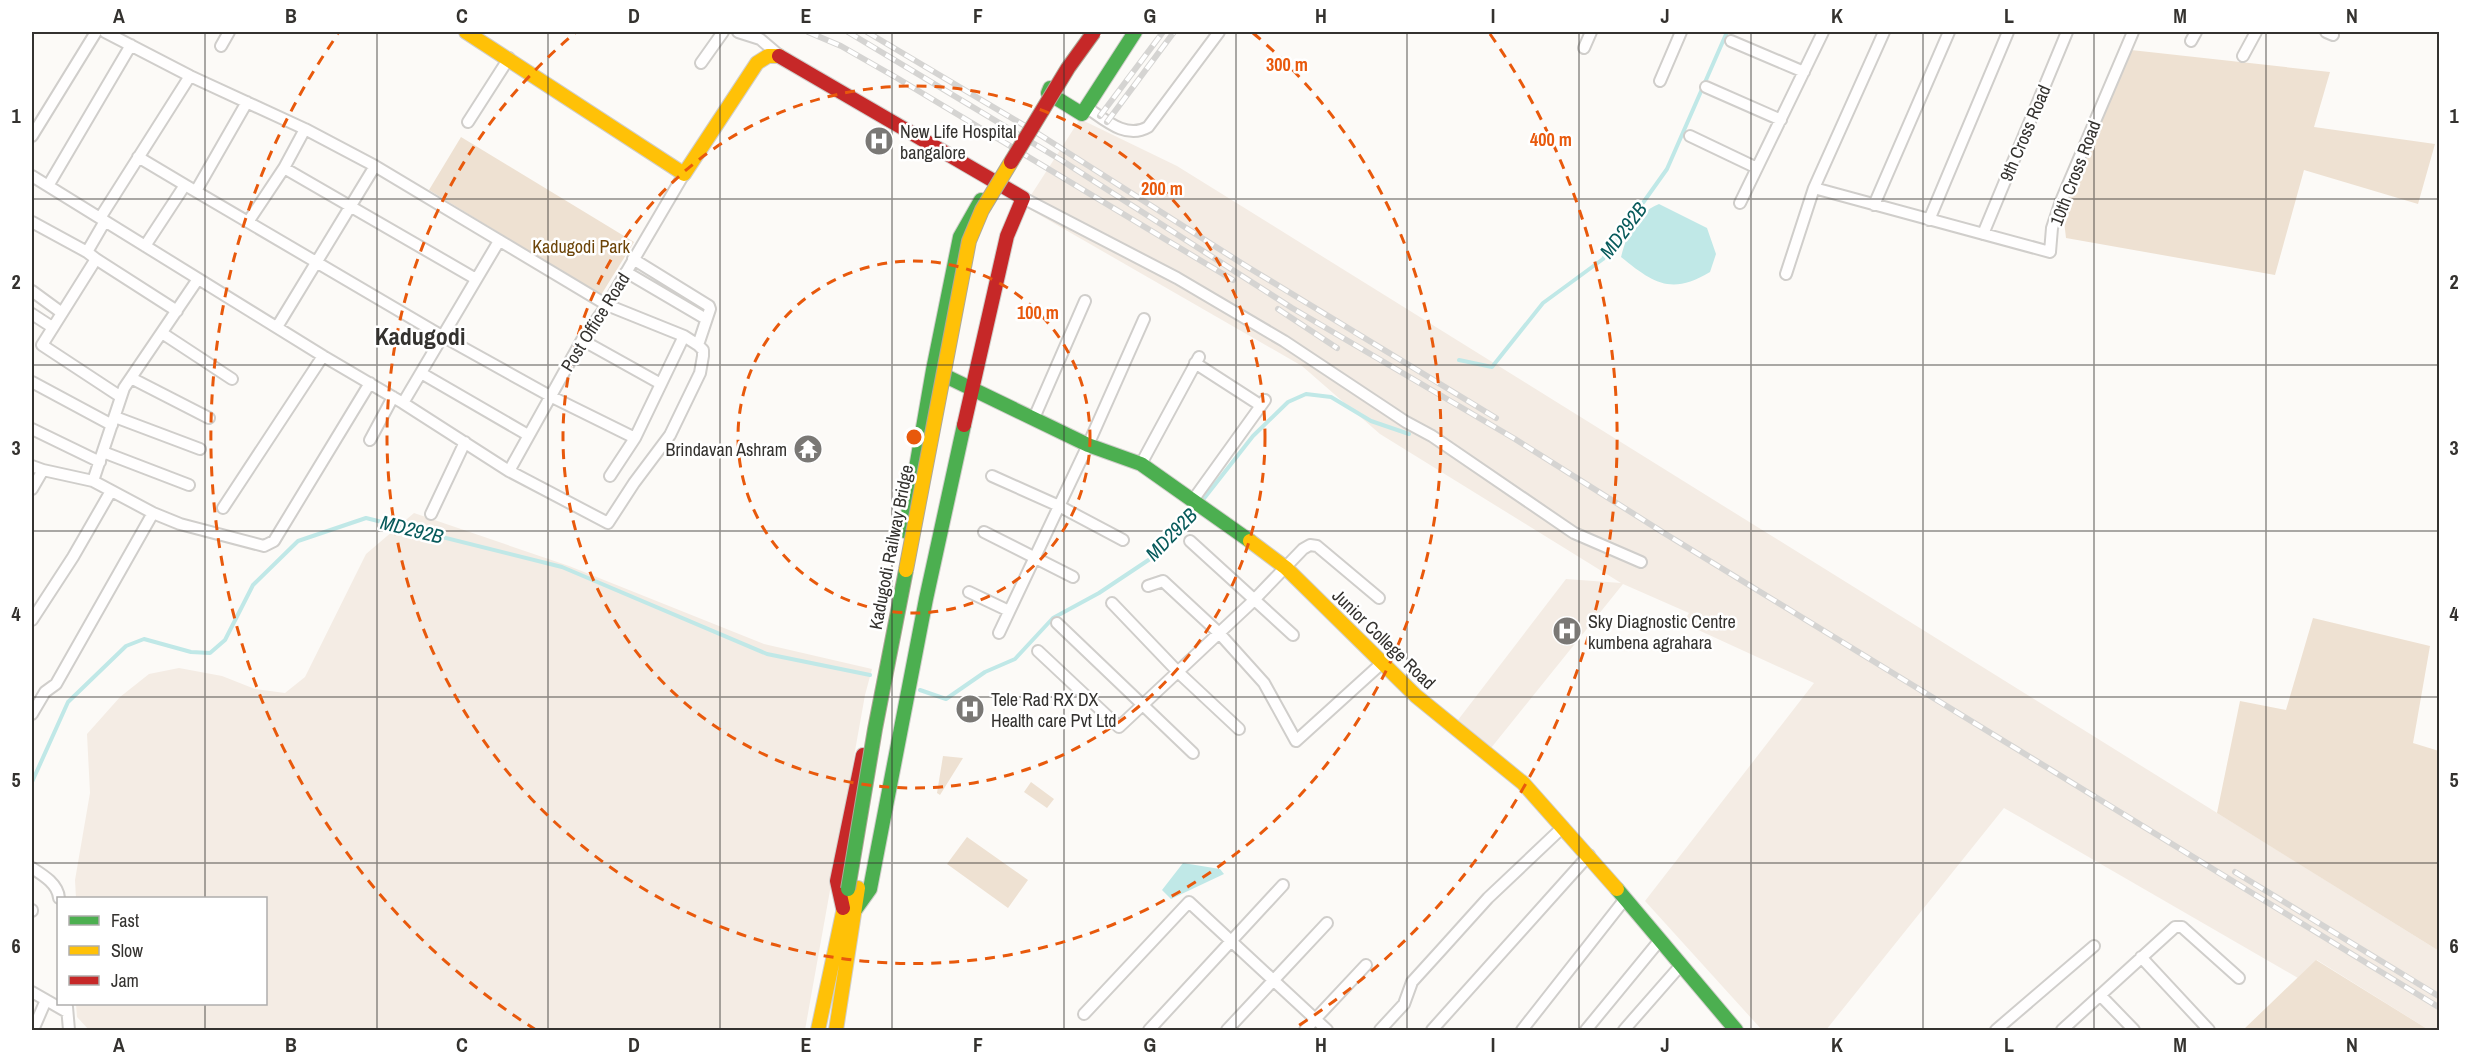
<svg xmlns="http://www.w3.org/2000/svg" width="2471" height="1062" font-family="'Archivo Narrow',sans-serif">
<rect width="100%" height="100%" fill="#fcfaf7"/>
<path fill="#f4ece4" d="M 1080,119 L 1177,166 L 2439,951 L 2439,1030 L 2429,1030 L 2317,960 L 2298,978 L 2004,808 L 1826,1030 L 1762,1030 L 1645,901 L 1814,683 L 1683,623 L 1689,613 L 1623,584 L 1491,748 L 1458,720 L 1566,579 L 1621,583 L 1380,434 L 1302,366 L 1024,206 Z
M 414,513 L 569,566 L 764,644 L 872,669 L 865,695 L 805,1030 L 89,1030 L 77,1017 L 76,1004 L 266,1004 L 266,898 L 76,898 L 75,880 L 90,793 L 87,734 L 120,697 L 149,674 L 179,668 L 222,676 L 255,689 L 285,693 L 305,677 L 366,554 Z"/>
<path fill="#eee1d2" d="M 2131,50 L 2330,72 L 2314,127 L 2435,144 L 2418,204 L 2304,170 L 2275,275 L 2066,238 L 2063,212 Z
M 461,137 L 634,242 L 601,295 L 429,190 Z
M 2313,618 L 2430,646 L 2413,743 L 2439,751 L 2439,951 L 2217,813 L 2240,701 L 2286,710 Z
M 943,756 L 963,758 L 940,795 L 937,793 Z
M 1031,782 L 1054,799 L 1047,808 L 1024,792 Z
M 967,837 L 1028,880 L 1008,908 L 947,864 Z
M 2316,960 L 2429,1030 L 2243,1030 Z"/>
<path fill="#c0e8e7" d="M 1659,204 L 1707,228 L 1716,254 L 1710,272 C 1672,295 1654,284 1621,257 C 1628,232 1634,215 1659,204 Z
M 1183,863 L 1220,869 L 1224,874 L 1171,899 L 1162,890 Z"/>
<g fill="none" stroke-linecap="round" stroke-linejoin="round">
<path stroke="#c0e8e7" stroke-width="4" d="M 1459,360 L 1492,367 L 1543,303 L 1603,259 L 1667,169 L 1727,32
M 1202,501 L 1253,436 L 1288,402 L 1306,394 L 1331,397 L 1371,421 L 1409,434
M 920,690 L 946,699 L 985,672 L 1015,659 L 1053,618 L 1099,593 L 1153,557 L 1198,508
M 32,782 L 68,702 L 126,646 L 144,639 L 191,652 L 210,653 L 225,640 L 253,585 L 298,541 L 366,518 L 562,567 L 767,654 L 870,675"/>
<g stroke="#d0cecb" stroke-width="14">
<path id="street" d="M 738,32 L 760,39 L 780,56
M 2326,32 L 2333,35
M 1731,41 L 1804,72
M 2191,41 L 2196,32
M 221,46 L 229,32
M 1584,48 L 1591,32
M 2243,56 L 2256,32
M 701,63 L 723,32
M 1660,81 L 1681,32
M 1706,87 L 1781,120
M 1086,107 C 1104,119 1126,140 1148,127 L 1219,32
M 468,122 L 509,58
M 32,136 L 96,32
M 1690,136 L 1757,168
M 138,157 L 185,185
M 284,168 L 305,129
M 32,176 L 323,356 L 403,403 L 509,471 L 608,523 L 634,483 L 670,435 L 700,373 L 703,356 L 703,350 L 698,345 L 684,336 L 607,305 L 375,166 L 305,129 L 190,76 L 105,32
M 48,186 L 131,45
M 1814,188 L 2050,252 L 2052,228 L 2061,201 L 2133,32
M 196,191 L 247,102
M 1023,198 L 1177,278 L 1284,341 L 1406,422 L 1432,436 L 1574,533 L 1641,562
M 1740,203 L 1823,32
M 1874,205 L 1949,32
M 100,218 L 190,76
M 1929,220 L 2008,32
M 105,221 L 87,252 L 96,259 L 42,345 L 121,397
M 32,222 L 87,252
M 248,222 L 284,168 L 476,279
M 1983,234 L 2067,32
M 145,246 L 185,185 L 442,336 L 550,396 L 635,438 L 684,336
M 96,259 L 177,311
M 633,259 L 709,306 L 710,309 L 698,345
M 626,272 L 706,319
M 1786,274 L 1814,188 L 1884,32
M 32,291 L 62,313
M 32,314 L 52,327
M 277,327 L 375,166
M 162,333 L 232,379
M 582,340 L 661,384
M 1195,363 L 1260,405
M 421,373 L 528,435
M 131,378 L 209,418
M 32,382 L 112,425
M 403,403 L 499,241
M 115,417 L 200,449
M 1034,418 L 1085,301
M 32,429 L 100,462
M 370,440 L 393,397
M 103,452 L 189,485
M 1141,464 L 1199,357
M 32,466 L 43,470
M 509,471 L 582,340 L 607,305 L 684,174
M 610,476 L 635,438
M 992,476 L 1059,506 L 1123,540
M 93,481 L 153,513 L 180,524 L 264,546 L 274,541 L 370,383
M 32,489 L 43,470 L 93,481 L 124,388 L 198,279
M 1193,500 L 1265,400
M 223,508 L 323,356
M 431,514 L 465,442
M 984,532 L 1073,577
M 1190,541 L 1293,635
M 1148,586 L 1163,581 L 1219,633 L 1264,683 L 1296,741 L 1382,663
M 969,592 L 1009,611
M 1112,603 L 1178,672 L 1239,729
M 32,620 L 73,557 L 111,491
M 1057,623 L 1193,753
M 999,633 L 1088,445 L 1144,319
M 1038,651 L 1119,727 L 1250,604 L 1303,549 L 1310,545 L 1317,546 L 1379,598
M 32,714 L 45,692 L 56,684 L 153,513
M 32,868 C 43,875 58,884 59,898
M 32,911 L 32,910
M 2141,957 L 2209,1030
M 32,992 L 67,1012
M 2101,996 L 2134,1030
M 67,1007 L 69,1030
M 1084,1014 L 1189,902 L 1327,1030
M 33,1030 L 46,1000
M 1149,1030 L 1283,885
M 1227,1030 L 1327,923
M 1305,1030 L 1366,965
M 1380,1030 L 1404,1004 L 1412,982 L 1442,949 L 1488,898 L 1563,827
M 1432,1030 L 1589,855
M 1522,1030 L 1625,899
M 1586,1030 L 1660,940
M 1624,1030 L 1681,965
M 1996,1030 L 2094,946
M 2062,1030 L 2175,927 L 2182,927 L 2239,978"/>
</g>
<g stroke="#d0cecb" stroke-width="16">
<path id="fast" d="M 1050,88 L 1048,93 L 1082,114 L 1135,32
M 933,370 L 1088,445 L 1141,464 L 1250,541
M 905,531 L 933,370 L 960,237 L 981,200
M 1617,889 L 1736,1030
M 855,910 L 870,889 L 926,599 L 964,425"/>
</g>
<g stroke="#d0cecb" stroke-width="16">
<path id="slow" d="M 466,32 L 684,174 L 757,63 L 768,56 L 779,56
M 1250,541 L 1286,568 L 1416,696 L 1523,783 L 1617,889
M 818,1030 L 848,889
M 836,1030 L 858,888"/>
</g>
<g stroke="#d0cecb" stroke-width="16">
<path id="jam" d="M 779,56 L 1023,198 L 1007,236 L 964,425
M 843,908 L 837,881 L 863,755"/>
</g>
<use href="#street" stroke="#fffefe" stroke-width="10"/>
<use href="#fast" stroke="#4caf50" stroke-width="14"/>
<use href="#slow" stroke="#ffc107" stroke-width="14"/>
<use href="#jam" stroke="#c62828" stroke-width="14"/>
<g stroke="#d5d4d2" stroke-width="6">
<path id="rail" d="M 808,32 L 841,46 L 897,78 L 1233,280
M 848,32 L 1061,160 L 1292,308 L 1515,439 L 1664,533 L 2440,1008
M 867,32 L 1037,133 L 1246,266 L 1496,418
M 1100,116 L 1163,32
M 1107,122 L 1174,32
M 1278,309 L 1337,348
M 2235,872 L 2440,997"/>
</g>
<use href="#rail" stroke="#fff" stroke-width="4" stroke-dasharray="11" stroke-linecap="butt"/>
<g stroke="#aea898" stroke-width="16" stroke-linecap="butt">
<path id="fast-bridge" d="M 848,889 L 875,729 L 906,570"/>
</g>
<g stroke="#aea898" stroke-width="16" stroke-linecap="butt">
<path id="slow-bridge" d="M 906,570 L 969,241 L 982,210 L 1011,162"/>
</g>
<g stroke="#aea898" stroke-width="16" stroke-linecap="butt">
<path id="jam-bridge" d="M 1011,162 L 1068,68 L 1094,32"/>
</g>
<use href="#fast-bridge" stroke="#4caf50" stroke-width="14"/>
<use href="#slow-bridge" stroke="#ffc107" stroke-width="14"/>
<use href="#jam-bridge" stroke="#c62828" stroke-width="14"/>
</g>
<path fill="none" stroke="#34322f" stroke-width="1.5" stroke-opacity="0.55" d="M 205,32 L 205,898M 377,32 L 377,1030M 548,32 L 548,1030M 720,32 L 720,1030M 892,32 L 892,1030M 1064,32 L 1064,1030M 1236,32 L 1236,1030M 1407,32 L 1407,1030M 1579,32 L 1579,1030M 1751,32 L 1751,1030M 1923,32 L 1923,1030M 2094,32 L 2094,1030M 2266,32 L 2266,1030M 32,199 L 2440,199M 32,365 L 2440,365M 32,531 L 2440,531M 32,697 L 2440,697M 32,863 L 2440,863M 205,1004 L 205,1030"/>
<g fill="none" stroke="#e8590c" stroke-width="3" stroke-dasharray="10 8">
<circle cx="914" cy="437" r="176"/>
<circle cx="914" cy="437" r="351"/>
<path d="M1253 33A527 527 0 1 1 575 33"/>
<path d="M536 1030A703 703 0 0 1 338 34M1490 34A703 703 0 0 1 1292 1030"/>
</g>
<defs>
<g id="hospital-disc" transform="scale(1.5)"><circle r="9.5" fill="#7a7875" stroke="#fff"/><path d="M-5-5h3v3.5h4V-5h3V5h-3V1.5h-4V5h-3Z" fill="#fff"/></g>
<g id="temple-disc" transform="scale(1.5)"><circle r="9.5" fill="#7a7875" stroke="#fff"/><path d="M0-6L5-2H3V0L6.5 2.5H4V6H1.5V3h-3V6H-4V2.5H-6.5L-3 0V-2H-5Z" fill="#fff"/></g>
</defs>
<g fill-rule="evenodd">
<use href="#hospital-disc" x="879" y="141"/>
<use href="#temple-disc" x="808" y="449"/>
<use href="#hospital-disc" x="1567" y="631"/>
<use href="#hospital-disc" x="970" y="709"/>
</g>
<g text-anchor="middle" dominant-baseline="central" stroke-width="5" stroke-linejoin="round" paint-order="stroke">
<g font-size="18" fill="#34322f" stroke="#fff" text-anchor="start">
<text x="900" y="131">New Life Hospital<tspan x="900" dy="21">bangalore</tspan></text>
<text x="787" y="449" text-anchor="end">Brindavan Ashram</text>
<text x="1588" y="621">Sky Diagnostic Centre<tspan x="1588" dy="21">kumbena agrahara</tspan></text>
<text x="991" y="699">Tele Rad RX DX<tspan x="991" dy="21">Health care Pvt Ltd</tspan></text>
</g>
<g font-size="18" fill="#34322f" stroke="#fff">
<text transform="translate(2025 133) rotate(-67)">9th Cross Road</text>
<text transform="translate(2075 173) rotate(-69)">10th Cross Road</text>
<text transform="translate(595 322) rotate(-58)">Post Office Road</text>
<text transform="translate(891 547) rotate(-79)">Kadugodi Railway Bridge</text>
<text transform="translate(1384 639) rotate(44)">Junior College Road</text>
</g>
<g font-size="18" fill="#6c4408" stroke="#fff">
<text x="581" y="246">Kadugodi Park</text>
</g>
<g font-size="20" font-style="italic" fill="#075a5b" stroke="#fff">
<text transform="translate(1623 230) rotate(-53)">MD292B</text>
<text transform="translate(412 529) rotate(14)">MD292B</text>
<text transform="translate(1171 534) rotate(-46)">MD292B</text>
</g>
<g font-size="24" font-weight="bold" fill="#34322f" stroke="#fff">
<text x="420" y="336">Kadugodi</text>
</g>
</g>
<circle cx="914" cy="437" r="9" fill="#e8590c" stroke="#fff" stroke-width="3"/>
<g font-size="18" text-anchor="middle" font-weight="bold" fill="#e8590c" stroke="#fff" stroke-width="5" stroke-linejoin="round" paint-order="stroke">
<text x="1287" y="71">300 m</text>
<text x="1551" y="146">400 m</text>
<text x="1162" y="195">200 m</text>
<text x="1038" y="319">100 m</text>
</g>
<rect width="2471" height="1062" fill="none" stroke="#ffffff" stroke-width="66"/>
<rect x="57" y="897" width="210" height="108" fill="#ffffff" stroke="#aeadac" stroke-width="1.5"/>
<rect x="69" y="916" width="30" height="9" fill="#4caf50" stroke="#aeadac" stroke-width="1.5"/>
<text x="111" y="927" font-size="18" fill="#34322f">Fast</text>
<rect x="69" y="946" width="30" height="9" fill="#ffc107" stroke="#aeadac" stroke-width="1.5"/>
<text x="111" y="957" font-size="18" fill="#34322f">Slow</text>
<rect x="69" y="976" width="30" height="9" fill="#c62828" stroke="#aeadac" stroke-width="1.5"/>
<text x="111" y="987" font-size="18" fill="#34322f">Jam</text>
<rect x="33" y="33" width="2405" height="996" fill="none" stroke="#34322f" stroke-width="2"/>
<g font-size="20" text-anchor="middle" font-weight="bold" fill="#34322f">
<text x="119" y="23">A</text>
<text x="291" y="23">B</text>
<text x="462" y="23">C</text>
<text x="634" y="23">D</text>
<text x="806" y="23">E</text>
<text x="978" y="23">F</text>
<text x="1150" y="23">G</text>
<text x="1321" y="23">H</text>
<text x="1493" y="23">I</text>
<text x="1665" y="23">J</text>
<text x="1837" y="23">K</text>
<text x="2009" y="23">L</text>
<text x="2180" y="23">M</text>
<text x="2352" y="23">N</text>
<text x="16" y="123">1</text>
<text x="2454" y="123">1</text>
<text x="16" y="289">2</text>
<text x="2454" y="289">2</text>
<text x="16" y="455">3</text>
<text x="2454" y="455">3</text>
<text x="16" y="621">4</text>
<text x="2454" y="621">4</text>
<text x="16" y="787">5</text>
<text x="2454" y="787">5</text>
<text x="16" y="953">6</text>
<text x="2454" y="953">6</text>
<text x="119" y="1052">A</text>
<text x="291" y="1052">B</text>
<text x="462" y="1052">C</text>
<text x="634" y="1052">D</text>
<text x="806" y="1052">E</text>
<text x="978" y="1052">F</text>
<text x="1150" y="1052">G</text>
<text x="1321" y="1052">H</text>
<text x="1493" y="1052">I</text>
<text x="1665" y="1052">J</text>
<text x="1837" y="1052">K</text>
<text x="2009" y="1052">L</text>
<text x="2180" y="1052">M</text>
<text x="2352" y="1052">N</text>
</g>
</svg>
